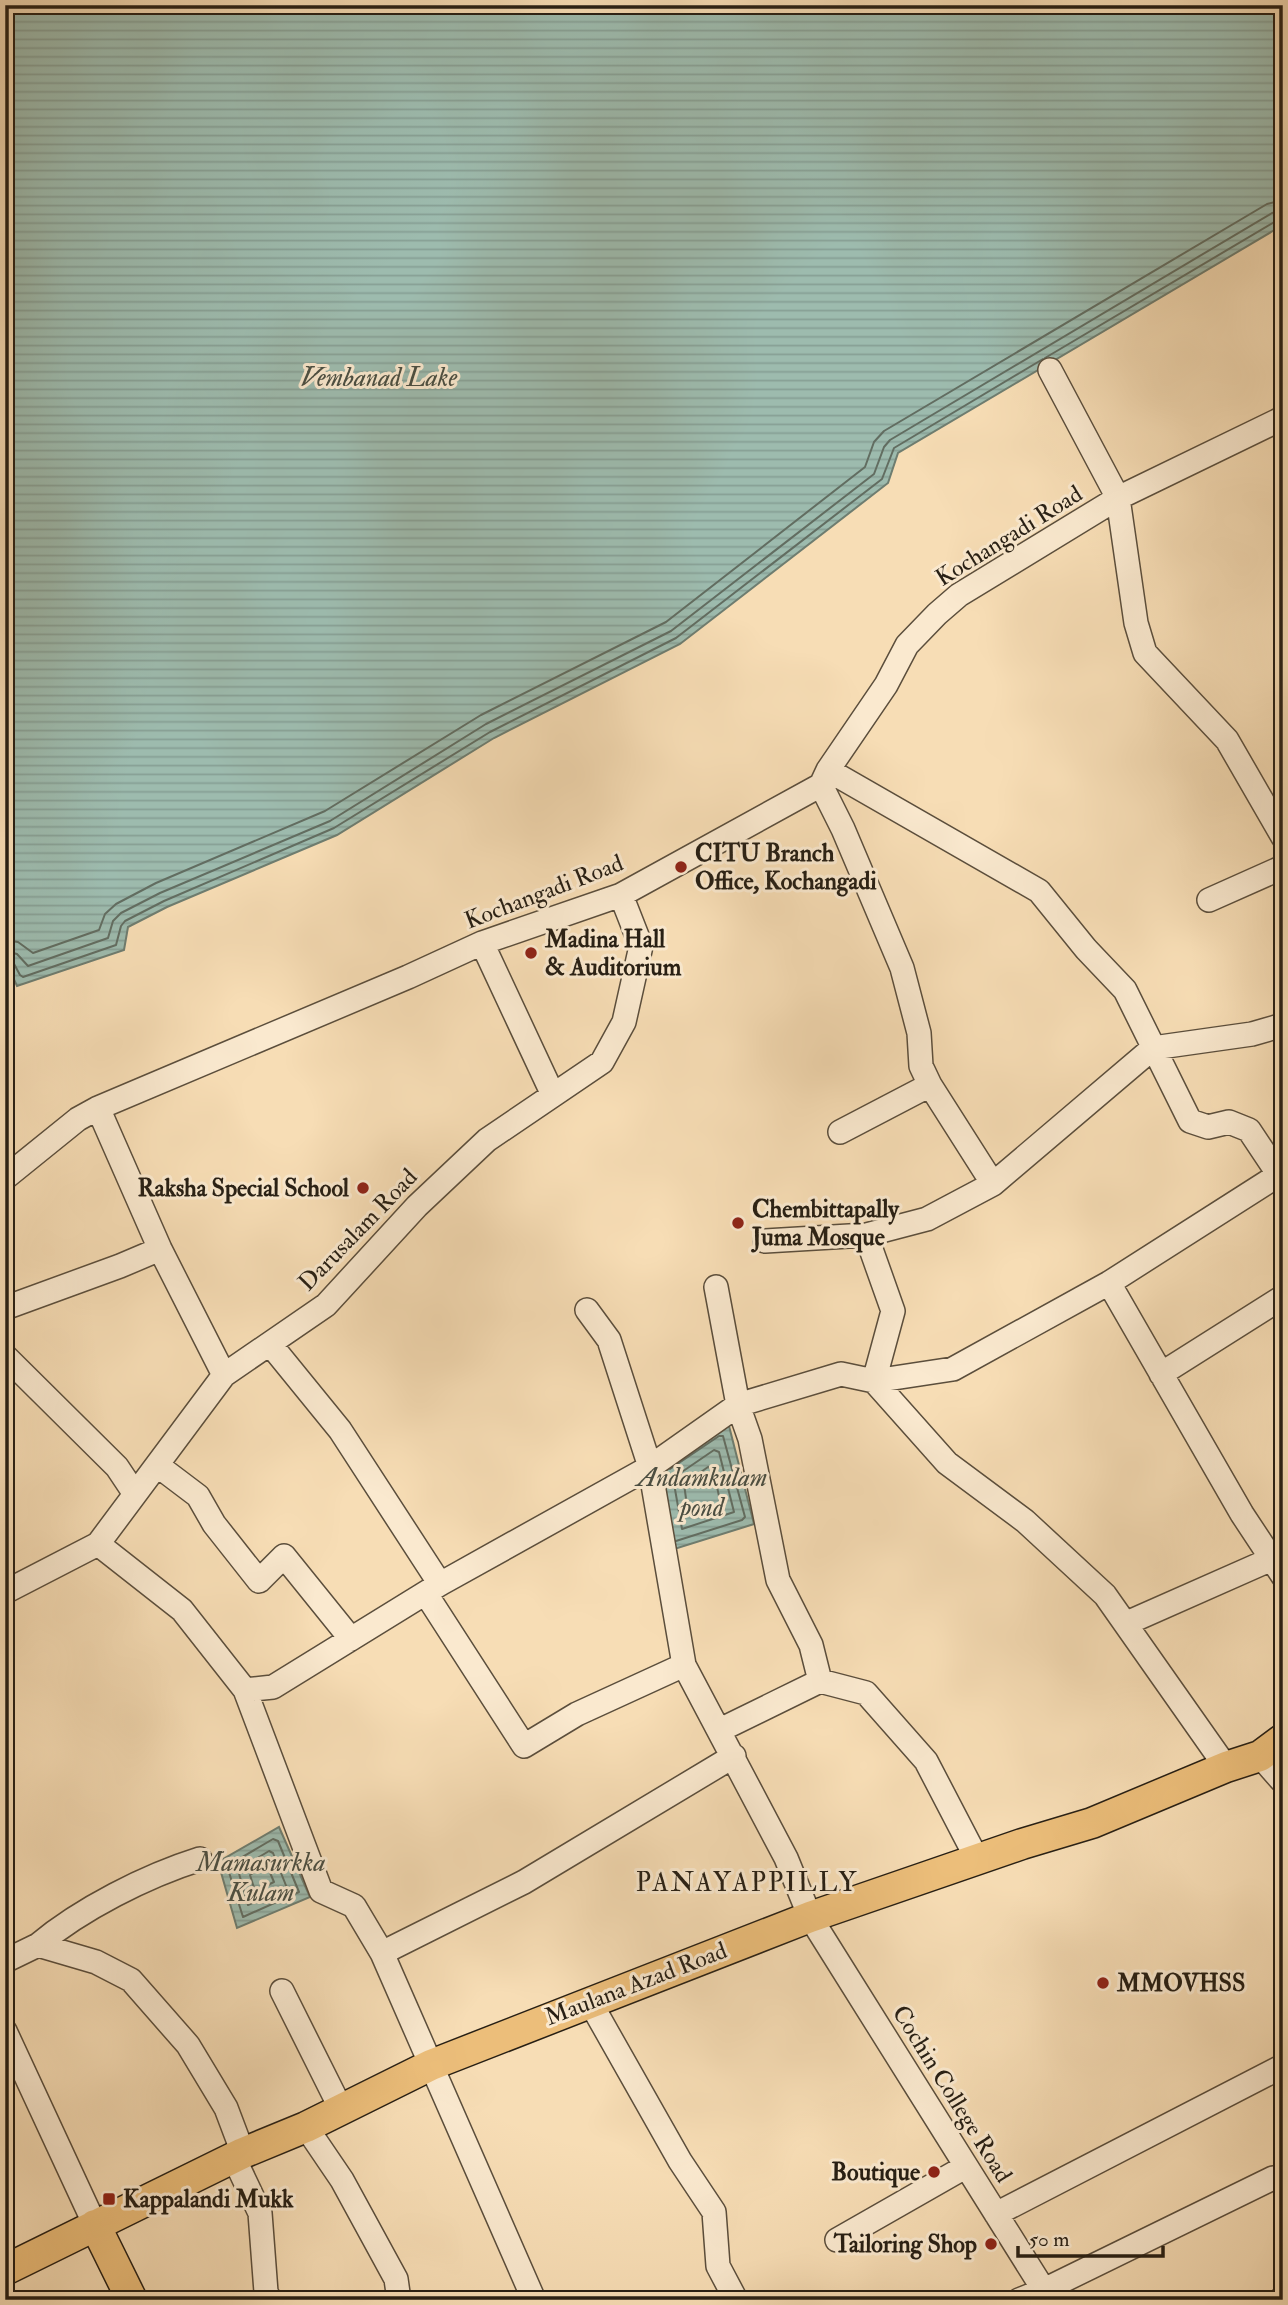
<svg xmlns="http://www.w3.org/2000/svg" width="1288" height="2305" font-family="'IM FELL Double Pica',serif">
<defs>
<pattern id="water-rules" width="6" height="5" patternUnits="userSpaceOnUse" patternTransform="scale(1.75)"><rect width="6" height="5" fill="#9dbbae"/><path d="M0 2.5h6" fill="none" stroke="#87a095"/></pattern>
</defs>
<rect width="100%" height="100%" fill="#f7ddb5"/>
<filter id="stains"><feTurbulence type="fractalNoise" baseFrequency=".00286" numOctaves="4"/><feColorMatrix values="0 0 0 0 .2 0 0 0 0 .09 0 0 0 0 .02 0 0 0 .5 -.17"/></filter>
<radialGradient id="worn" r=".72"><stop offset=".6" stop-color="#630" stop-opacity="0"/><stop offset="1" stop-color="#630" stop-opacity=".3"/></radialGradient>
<path fill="url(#water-rules)" stroke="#6e7d70" stroke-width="2" d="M 5,5 L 1283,5 L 1283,225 L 898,453 L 888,483 L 680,644 L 494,738 L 337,835 L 167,907 L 128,927 L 124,950 L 17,986 L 7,964 L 5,965 Z
M 728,1422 L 754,1524 L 668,1551 L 655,1471 Z
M 279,1827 L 310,1897 L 237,1928 L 218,1862 Z"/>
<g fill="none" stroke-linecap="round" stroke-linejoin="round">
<path stroke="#626d61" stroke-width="2" d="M 1045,358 L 1276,221 L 1283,220
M 5,940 L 18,942 L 33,953 L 99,930 L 105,914 L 116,904 L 156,883 L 325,811 L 481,715 L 666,622 L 865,467 L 874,442 L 884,431 L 1267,204 L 1283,200
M 5,951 L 17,954 L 28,966 L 108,938 L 113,921 L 121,913 L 160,893 L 330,821 L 486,724 L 671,631 L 874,474 L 884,447 L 890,440 L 1272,213 L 1283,211
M 5,959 L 13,962 L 20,975 L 23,977 L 116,945 L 121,926 L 125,921 L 164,901 L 334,828 L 490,732 L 676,638 L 882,479 L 894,448 L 1043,359
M 714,1450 L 719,1452 L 734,1512 L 682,1529 L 673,1478 Z
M 708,1467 L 713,1469 L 721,1505 L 691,1516 L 688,1513 L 684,1484 Z
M 670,1469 L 719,1436 L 723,1436 L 745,1517 L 742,1520 L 676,1541
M 273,1839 L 278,1841 L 299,1892 L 243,1917 L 227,1866 Z
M 269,1851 L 273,1853 L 287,1888 L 248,1905 L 238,1870 Z
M 264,1866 L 268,1868 L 274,1882 L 255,1891 L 250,1875 Z"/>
<g stroke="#5b4e3c" stroke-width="26">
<path id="minor" d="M 1050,370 L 1118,498 L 1136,623 L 1145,653 L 1227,740 L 1283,837
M 828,770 L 1039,891 L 1086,949 L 1125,990 L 1190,1121 L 1208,1127 L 1229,1122 L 1249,1130 L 1283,1181
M 821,785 L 843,829 L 902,968 L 919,1033 L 921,1066 L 930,1085 L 993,1184
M 1209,900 L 1283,867
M 482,943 L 553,1095
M 98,1108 L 160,1249 L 224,1375
M 840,1132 L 930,1085
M 5,1178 L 78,1119 L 98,1108 L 408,977 L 482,943 L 621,895 L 821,785 L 828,770 L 886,685 L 907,645 L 937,614 L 959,595 L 1118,498 L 1283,418
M 866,1235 L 893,1311 L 874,1381 L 947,1463 L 1025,1521 L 1105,1595 L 1226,1767
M 765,1241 L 866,1235 L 927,1219 L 993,1184 L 1153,1048 L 1252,1034 L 1283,1025
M 1109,1283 L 1242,1514 L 1283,1576
M 716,1287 L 738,1405 L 750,1439 L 778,1580 L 811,1645 L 820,1681
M 5,1308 L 120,1266 L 160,1249
M 587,1310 L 609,1340 L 650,1467 L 684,1665 L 786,1858 L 810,1917 L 1050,2300
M 270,1344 L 340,1430 L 440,1584
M 5,1356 L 117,1467 L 135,1494
M 1161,1374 L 1283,1297
M 157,1465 L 198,1496 L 214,1524 L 259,1581 L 284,1556 L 351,1639
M 98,1544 L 182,1610 L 245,1690 L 273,1687 L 440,1584 L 650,1467 L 738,1405 L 841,1374 L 874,1381 L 953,1369 L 1109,1283 L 1283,1172
M 5,1592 L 98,1544 L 224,1375 L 326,1305 L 417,1206 L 487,1140 L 602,1062 L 624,1022 L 641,946 L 621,895
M 426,1594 L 524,1746 L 577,1714 L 684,1665
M 1127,1623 L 1283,1554
M 245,1690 L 321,1891 L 354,1906 L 382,1953 L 534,2300
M 720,1730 L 820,1681 L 866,1693 L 926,1761 L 977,1859
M 1260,1756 L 1283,1782
M 38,1945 C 81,1909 146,1876 200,1859
M 382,1953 L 524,1882 L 734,1756
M 5,1961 L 38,1945 L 96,1962 L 131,1980 L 188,2045 L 226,2108 L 243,2153
M 282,1991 L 341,2109
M 590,2002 L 680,2161 L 714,2212 L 718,2266 L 736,2300
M 5,2031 L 95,2225
M 306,2127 L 342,2180 L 396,2279 L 399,2300
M 234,2158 L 260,2213 L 266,2292 L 270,2300
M 996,2214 L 1283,2066
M 837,2240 L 965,2167
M 1019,2300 L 1044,2290 L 1273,2178
M 1280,2300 L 1283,2298"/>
</g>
<g stroke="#271f14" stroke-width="33">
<path id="major" d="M 95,2225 L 132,2300
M 5,2270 L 243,2153 L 306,2127 L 431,2065 L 810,1917 L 1022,1844 L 1092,1823 L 1226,1767 L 1260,1756 L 1283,1739"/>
</g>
<use href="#minor" stroke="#fae9cf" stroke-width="23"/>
<use href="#major" stroke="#ecbe7a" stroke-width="30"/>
</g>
<g fill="#8f2418" stroke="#fae9cf" stroke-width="2.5">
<circle cx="681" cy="867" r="7"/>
<circle cx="531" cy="953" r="7"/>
<circle cx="363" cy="1188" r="7"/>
<circle cx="738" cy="1223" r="7"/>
<circle cx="1103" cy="1983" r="7"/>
<circle cx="934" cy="2172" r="7"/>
<rect x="102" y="2192" width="14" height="14" rx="3.5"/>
<circle cx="991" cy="2244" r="7"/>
</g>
<g text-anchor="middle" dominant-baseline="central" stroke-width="6" stroke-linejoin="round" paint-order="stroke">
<g font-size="24" fill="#271f14" stroke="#fae9cf">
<text transform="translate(1009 536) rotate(-32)">Kochangadi Road</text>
<text transform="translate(544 892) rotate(-21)">Kochangadi Road</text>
<text transform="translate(358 1230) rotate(-46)">Darusalam Road</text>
<text transform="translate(636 1984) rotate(-21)">Maulana Azad Road</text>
<text transform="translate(952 2094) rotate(58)">Cochin College Road</text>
</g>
<g font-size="24" font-weight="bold" fill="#271f14" stroke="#fae9cf" text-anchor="start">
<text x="695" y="853">CITU Branch<tspan x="695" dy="28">Office, Kochangadi</tspan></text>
<text x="545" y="939">Madina Hall<tspan x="545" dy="28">&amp; Auditorium</tspan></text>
<text x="349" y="1188" text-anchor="end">Raksha Special School</text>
<text x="752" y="1209">Chembittapally<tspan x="752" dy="28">Juma Mosque</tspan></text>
<text x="1117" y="1983">MMOVHSS</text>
<text x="920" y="2172" text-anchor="end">Boutique</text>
<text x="123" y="2199">Kappalandi Mukk</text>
<text x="977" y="2244" text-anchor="end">Tailoring Shop</text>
</g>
<g font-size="26" font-style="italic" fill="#4a4e42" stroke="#fae9cf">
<text x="379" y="378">Vembanad Lake</text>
<text x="702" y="1478">Andamkulam<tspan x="702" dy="30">pond</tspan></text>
<text x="261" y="1863">Mamasurkka<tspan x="261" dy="30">Kulam</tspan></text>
</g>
<g font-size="26" letter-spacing="2" fill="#271f14" stroke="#fae9cf">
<text x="747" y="1883">PANAYAPPILLY</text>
</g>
</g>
<rect width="1288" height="2305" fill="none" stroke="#f7ddb5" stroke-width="28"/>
<rect x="7" y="7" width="1274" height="2291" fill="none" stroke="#271f14" stroke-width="3.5"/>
<rect x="14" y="14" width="1260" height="2277" fill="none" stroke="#271f14" stroke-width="2"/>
<path d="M1018 2246v10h145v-10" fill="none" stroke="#271f14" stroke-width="3.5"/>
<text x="1029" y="2246" font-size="21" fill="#271f14" stroke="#fae9cf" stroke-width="5" paint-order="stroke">50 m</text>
<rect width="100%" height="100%" filter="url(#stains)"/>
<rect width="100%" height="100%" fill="url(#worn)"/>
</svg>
